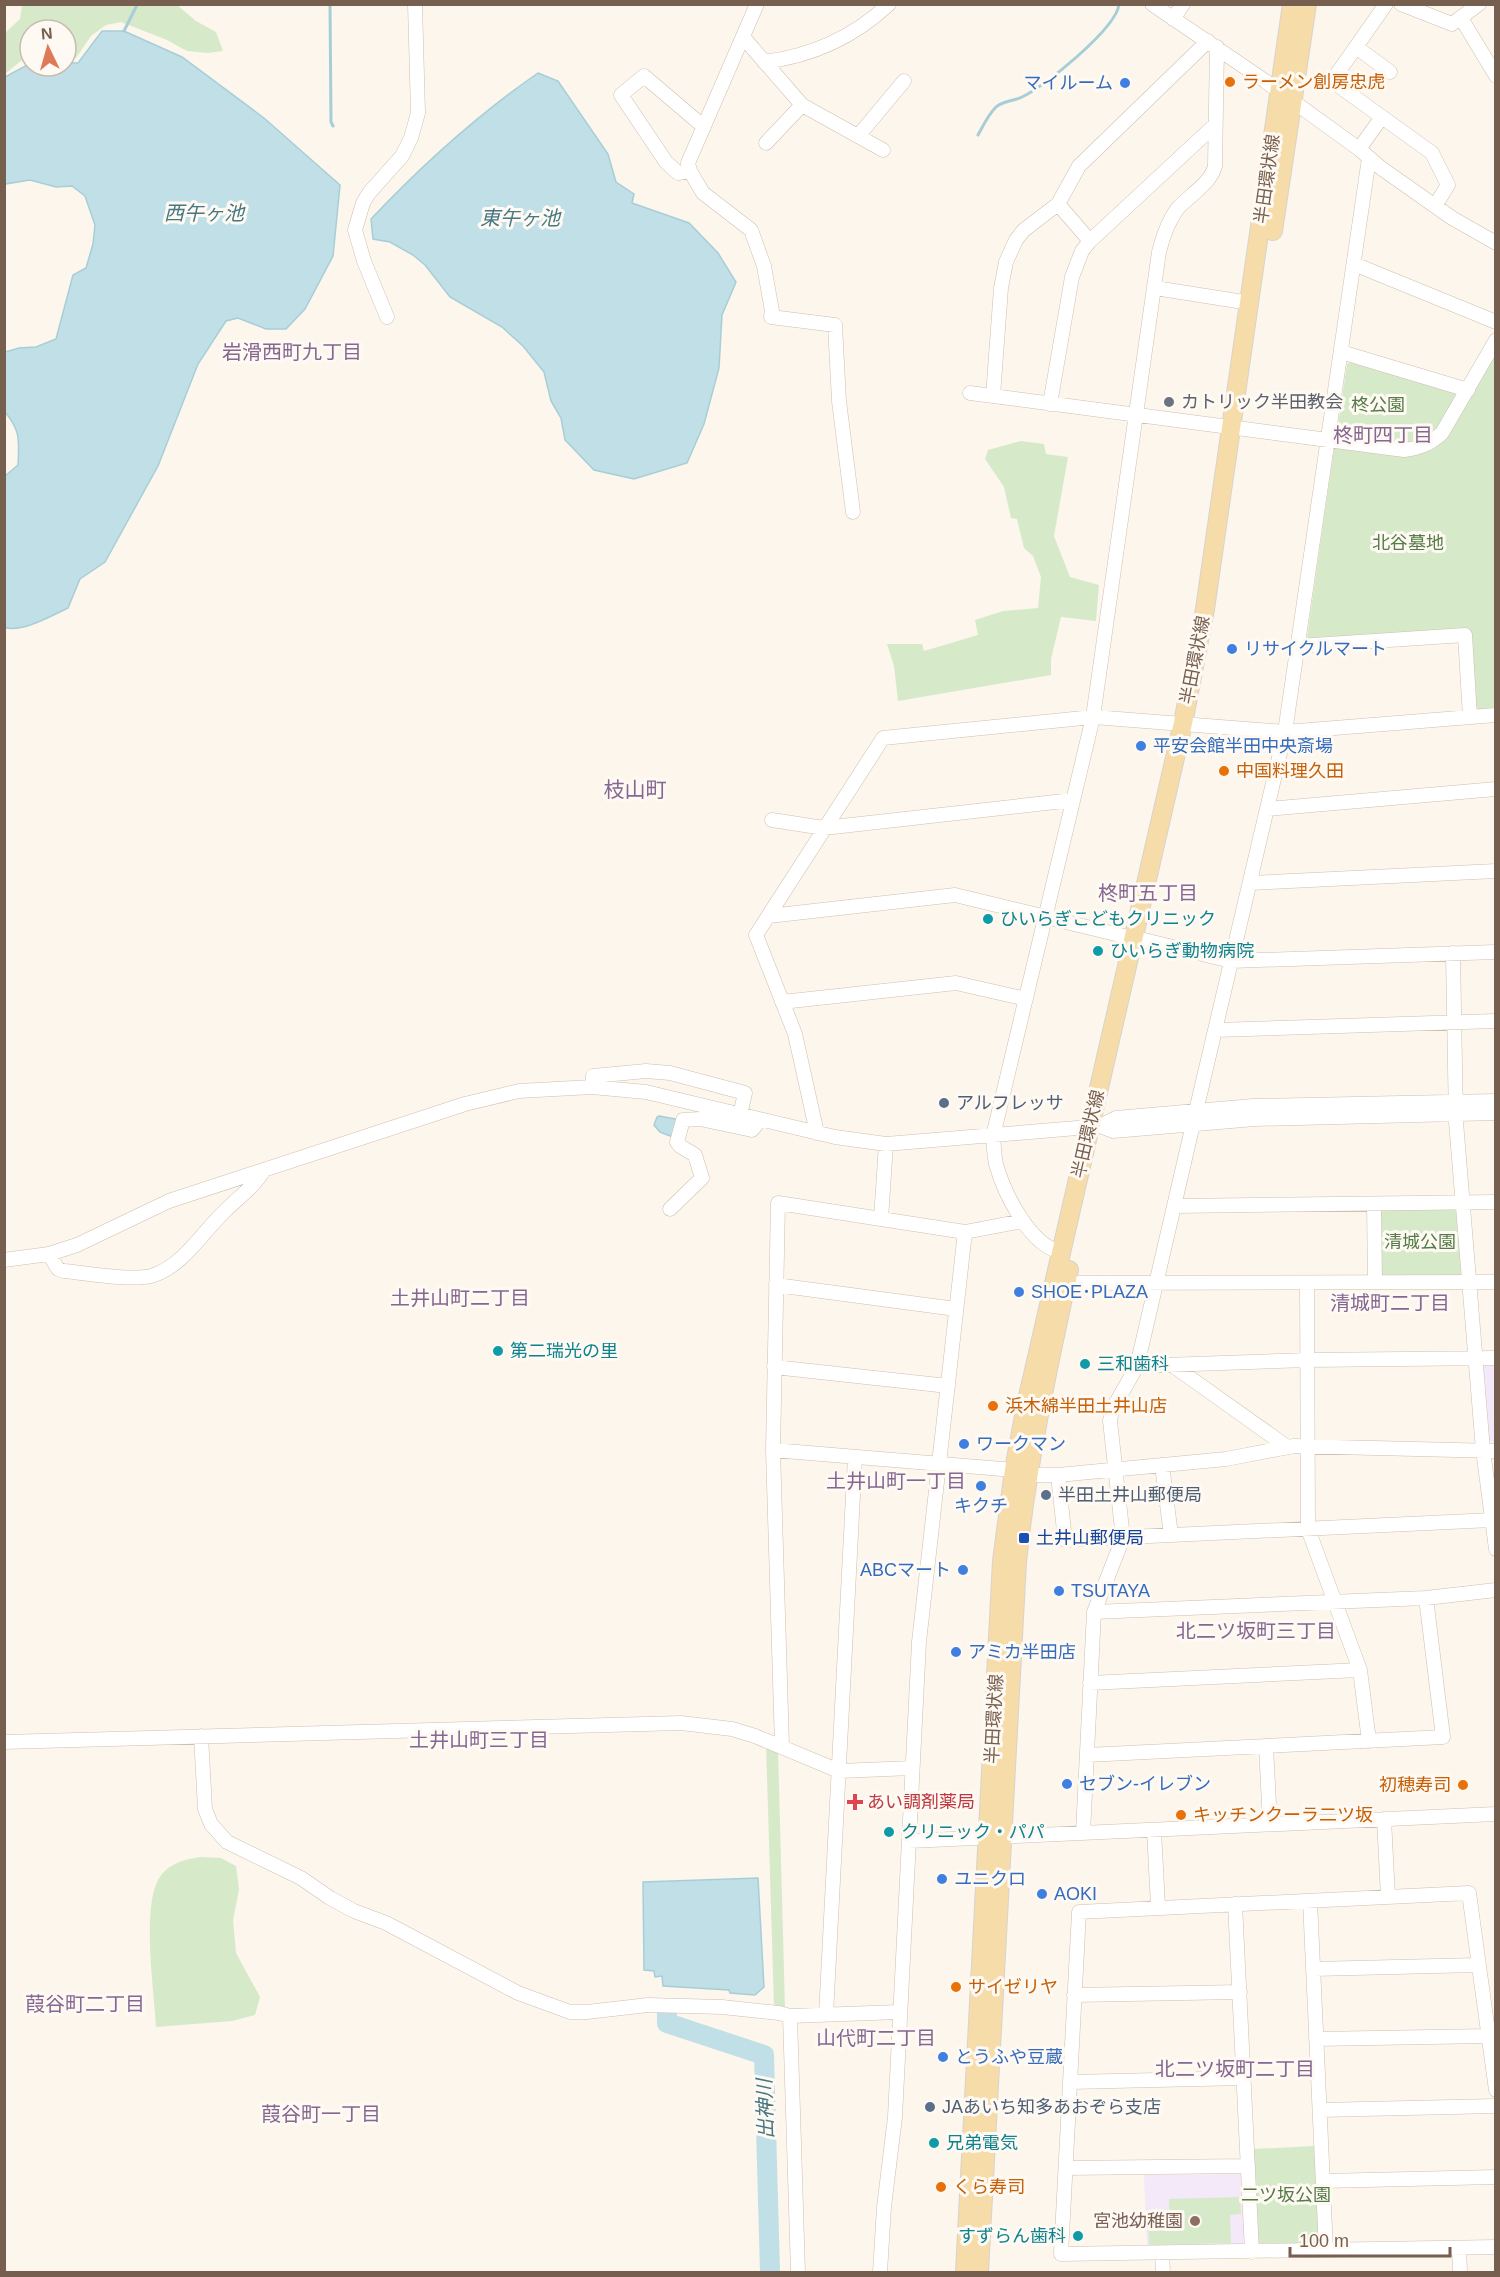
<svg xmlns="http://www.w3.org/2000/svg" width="1500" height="2277" font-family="Arial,'Noto Sans JP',sans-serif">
<rect width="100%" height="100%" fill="#fcf6ec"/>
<path fill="#f3e9f9" d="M 1486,1363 L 1495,1363 L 1495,1444 L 1489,1440 L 1482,1366 Z
M 1242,2174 L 1245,2241 L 1242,2245 L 1147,2247 L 1144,2175 Z"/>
<path fill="#d6eaca" d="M 22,5 L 177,5 L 196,21 L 216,32 L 223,51 L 208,53 L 187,51 L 167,40 L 121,22 L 106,25 L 91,36 L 76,58 L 66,58 L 66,30 L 30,30 L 30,60 L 22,60 L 5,74 L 5,33 L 20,19 Z
M 1495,350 L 1495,709 L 1479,710 L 1476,707 L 1469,628 L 1310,640 L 1307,637 L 1334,449 L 1339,446 L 1422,452 Z
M 1351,362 L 1456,391 L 1458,396 L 1434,434 L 1412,444 L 1340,436 L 1337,432 L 1347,364 Z
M 1021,441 L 1044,444 L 1046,454 L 1068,457 L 1054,536 L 1070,577 L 1099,585 L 1096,621 L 1061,617 L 1051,659 L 1051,675 L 898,701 L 894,666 L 887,644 L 922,644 L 924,651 L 978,635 L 975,620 L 1003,611 L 1038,608 L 1041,577 L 1033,556 L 1024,548 L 1017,519 L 1011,518 L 1004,487 L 985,459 L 988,450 Z
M 1453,1208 L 1456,1211 L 1462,1274 L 1459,1277 L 1382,1277 L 1379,1274 L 1379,1213 L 1381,1209 Z
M 766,1744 L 778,1749 L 785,2009 L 774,2006 Z
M 201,1857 L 221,1858 L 236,1866 L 239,1890 L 233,1920 L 236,1953 L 260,1997 L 255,2015 L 232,2021 L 156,2027 C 154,1990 142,1911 158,1880 C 167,1864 184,1859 201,1857 Z
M 1314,2146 L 1320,2241 L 1317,2245 L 1260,2246 L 1257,2244 L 1252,2149 Z
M 1240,2197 L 1241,2214 L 1230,2215 L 1231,2243 L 1149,2245 L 1148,2227 L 1170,2227 L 1169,2199 Z"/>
<path fill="#c1dfe6" stroke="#a7ced7" stroke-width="1.5" d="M 102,31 L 124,31 L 182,57 L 264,118 L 340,185 L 333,256 L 305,309 L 286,329 L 266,329 L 238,318 L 226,321 L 198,364 L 158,466 L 105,562 L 80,579 L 68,608 C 53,615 20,634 4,627 L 5,476 L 18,465 C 19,441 21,431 5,412 L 5,352 L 19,348 L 36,347 L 56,339 L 73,275 L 86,268 L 93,244 L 95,225 L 85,196 L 72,186 L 56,187 L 30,180 L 5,184 L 5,77 L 29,64 L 30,66 L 66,66 L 66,63 L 78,63 Z
M 538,73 L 558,81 L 608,154 L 616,182 L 634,194 L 632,203 L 689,223 L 718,253 L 736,282 L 722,315 L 719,368 L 704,424 L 687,463 L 634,479 L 594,470 L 565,440 L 561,418 L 551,401 L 544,372 L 523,346 L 502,327 L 450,297 L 425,265 L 413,255 L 390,242 L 373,239 L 371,219 C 423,164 476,116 538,73 Z
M 659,1116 L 675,1119 L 678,1123 L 673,1137 L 660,1132 L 654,1125 L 657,1117 Z
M 758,1878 L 764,1987 L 755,1995 L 730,1993 L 729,1990 L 663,1986 L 662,1976 L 655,1977 L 654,1971 L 644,1970 L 643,1882 Z"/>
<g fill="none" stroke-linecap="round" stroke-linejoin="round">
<path stroke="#a7ced7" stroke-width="3" d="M 330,4 L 331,122 L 333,126
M 124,31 L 137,5 L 140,4
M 978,135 C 983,126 988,115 996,107 C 1002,101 1014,101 1022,97 C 1044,87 1117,28 1119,4"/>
<path stroke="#c1dfe6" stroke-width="20" d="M 667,2014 L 667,2023 L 764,2055 L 770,2272"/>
<g stroke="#cebfb1" stroke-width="15">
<path id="minor" d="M 757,4 L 688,163 L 690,171 L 703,193 L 751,230 L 764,266 L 772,311 L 771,317 L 835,325 L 839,401 L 853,512
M 1152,4 L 1265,81 L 1359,149 L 1381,168 L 1452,218 L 1496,243
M 1386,4 L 1332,81 L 1432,153 L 1448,185 L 1435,206
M 1401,4 L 1452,24 L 1479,4
M 1461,18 L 1496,76
M 1173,19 L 1183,4
M 743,37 L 802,105 L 883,150
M 1356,47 L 1390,72
M 764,62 C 812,56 854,37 889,4
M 859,135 L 904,81
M 766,143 L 802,105
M 1359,149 L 1382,117
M 690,171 L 678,173 L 666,162 L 621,95 L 644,76 L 704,127
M 1058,204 L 1090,241
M 1354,264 L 1496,322
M 1155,288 L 1250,303
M 387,317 L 364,261 L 355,230 L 363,203 L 369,193 L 402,156 L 411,138 L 418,113 L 415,4
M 1341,352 L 1468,390
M 970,393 L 1404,450 C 1420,448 1430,444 1442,433 L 1496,340
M 993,396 L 1001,288 L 1006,262 L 1016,240 L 1024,230 L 1058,204 L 1079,166 L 1208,41
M 1050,404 L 1072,277 L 1082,251 L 1090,241 L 1215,125
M 1298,646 L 1465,635 L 1470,717
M 1268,809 L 1496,789
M 772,820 L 824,828 L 1073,800
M 1250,883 L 1496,871
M 769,916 L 955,895 L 1132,938
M 1144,940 L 1231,961 L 1496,952
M 1453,953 L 1456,1122 L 1483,1450 L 1496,1549
M 782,1002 L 956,983 L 1026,999
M 1215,1030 L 1496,1021
M 592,1087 L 593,1076 L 646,1071 L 670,1073 L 745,1093 L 740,1115
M 1196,1111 L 1285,732 L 1369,158
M 1100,1126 L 1113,1131 L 1255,1119 L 1496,1113
M 817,1133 L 795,1034 L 756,935 L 883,738 L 1093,717 L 1285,732 L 1496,715
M 1374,1204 L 1375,1282
M 1174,1206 L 1496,1202
M 670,1209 L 702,1178 L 695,1155 L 680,1146 L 677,1142 L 683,1120 L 700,1119 L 752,1130 L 760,1120
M 881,1219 L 886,1144
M 1061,1252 C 1030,1246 1004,1193 996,1164 C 994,1155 994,1145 993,1136 L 1093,717 L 1159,252 C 1163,236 1168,221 1178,208 C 1190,195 1211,183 1215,166 L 1217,47
M 49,1254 L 58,1269 L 64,1271 C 86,1273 131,1281 151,1276 C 183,1267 203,1231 226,1210 C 240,1196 254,1187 264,1170
M 4,1260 L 49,1254 L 77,1245 L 169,1201 L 465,1104 L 519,1091 L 592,1087 L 646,1092 L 835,1137 L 886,1144 L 1089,1127 L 1100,1126 L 1116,1118 L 1253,1106 L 1496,1101
M 1066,1283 L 1496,1282
M 1307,1283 L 1308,1529 L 1360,1670 L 1369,1741
M 776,1285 L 956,1309
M 1172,1365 L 1286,1446
M 1137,1366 L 1308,1360 L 1496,1358
M 774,1367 L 948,1386
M 773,1450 L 1014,1470
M 1162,1465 L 1171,1535
M 1027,1475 L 1058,1475 L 1226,1459 L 1294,1446 L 1496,1451
M 1058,1475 L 1065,1540 L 1492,1520
M 1094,1612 L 1426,1598 L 1496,1590
M 1090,1683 L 1360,1670
M 201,1736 L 205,1809 L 211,1824 L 227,1842 L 301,1878 L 330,1898 L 354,1911 L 386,1923 L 518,1993 L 570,2012 L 587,2012 L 648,2005 L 722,2007 L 779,2013 L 790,2016 L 899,2012
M 4,1742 L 681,1723 L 732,1729 L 755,1736 L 839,1771 L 912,1768
M 782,1746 L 773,1450 L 778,1203 L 965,1232 L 1022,1221
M 1266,1746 L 1270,1824
M 1087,1755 L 1443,1737 L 1426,1598
M 1384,1819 L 1388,1897
M 1154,1830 L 1158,1907
M 1083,1833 L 1094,1612 L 1123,1538 L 1110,1421 L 1112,1410 L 1137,1366 L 1193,1124
M 909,1841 L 1496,1814
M 1310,1901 L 1326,2250
M 1235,1904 L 1252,2252
M 1313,1969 L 1478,1965
M 1074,1995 L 1240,1992
M 826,2015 L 855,1457
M 790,2016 L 798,2272
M 1316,2039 L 1488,2036
M 1070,2082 L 1244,2078
M 1496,2090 L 1469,1893 L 1079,1912 L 1061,2254 L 1496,2247
M 1320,2110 L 1496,2106
M 1066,2168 L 1248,2166
M 1323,2181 L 1496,2177
M 1459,2248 L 1460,2272
M 1162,2254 L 1163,2272
M 880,2272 L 884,2207 L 895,2117 L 919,1642 L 965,1232"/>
</g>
<g stroke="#d9d2ce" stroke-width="20">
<path id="major" d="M 1273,231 L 1307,4
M 965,2272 L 1002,1561 L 1014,1470 L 1026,1405 L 1183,723 L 1205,609 L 1292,4
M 979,2272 L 1017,1562 C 1027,1463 1048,1367 1069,1270"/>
</g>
<use href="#minor" stroke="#fff" stroke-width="14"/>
<use href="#major" stroke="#f6dca9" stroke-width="18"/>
</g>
<g fill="#e8710a" stroke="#fefaf3" stroke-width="2">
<circle cx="1230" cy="82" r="6"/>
<circle cx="1224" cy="771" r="6"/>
<circle cx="993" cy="1406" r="6"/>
<circle cx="1463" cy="1785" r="6"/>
<circle cx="1181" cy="1815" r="6"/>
<circle cx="956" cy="1987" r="6"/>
<circle cx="941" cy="2187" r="6"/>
</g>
<g fill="#3f7fe0" stroke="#fefaf3" stroke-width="2">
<circle cx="1125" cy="83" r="6"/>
<circle cx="1232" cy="649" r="6"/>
<circle cx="1141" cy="746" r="6"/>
<circle cx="1019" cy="1292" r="6"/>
<circle cx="964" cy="1444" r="6"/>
<circle cx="981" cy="1486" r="6"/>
<circle cx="963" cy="1570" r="6"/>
<circle cx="1059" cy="1591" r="6"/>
<circle cx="956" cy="1652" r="6"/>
<circle cx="1067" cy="1784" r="6"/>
<circle cx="942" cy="1879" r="6"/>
<circle cx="1042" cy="1894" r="6"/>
<circle cx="943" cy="2057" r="6"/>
</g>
<circle fill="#6b7280" stroke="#fefaf3" stroke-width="2" cx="1169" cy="402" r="6"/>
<g fill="#0f9aa8" stroke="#fefaf3" stroke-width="2">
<circle cx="988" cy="919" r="6"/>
<circle cx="1098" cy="951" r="6"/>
<circle cx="498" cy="1351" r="6"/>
<circle cx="1085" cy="1364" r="6"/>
<circle cx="889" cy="1832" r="6"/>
<circle cx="934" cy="2143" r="6"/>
<circle cx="1078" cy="2236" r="6"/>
</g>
<g fill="#5c6f8a" stroke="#fefaf3" stroke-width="2">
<circle cx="944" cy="1103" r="6"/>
<circle cx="1046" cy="1495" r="6"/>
<circle cx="930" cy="2107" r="6"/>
</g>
<rect fill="#1a4fb4" stroke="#fefaf3" stroke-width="2" x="1018" y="1532" width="12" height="12" rx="3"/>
<path fill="#e0444e" stroke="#fefaf3" stroke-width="2" d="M852 1793h6v6h6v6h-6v6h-6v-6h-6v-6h6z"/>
<circle fill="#8d6e63" stroke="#fefaf3" stroke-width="2" cx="1195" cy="2221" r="6"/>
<g text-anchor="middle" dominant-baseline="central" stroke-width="6" stroke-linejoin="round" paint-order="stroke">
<g font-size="18" fill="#c56008" stroke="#fefaf3" text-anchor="start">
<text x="1242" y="82">ラーメン創房忠虎</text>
<text x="1236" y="771">中国料理久田</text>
<text x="1005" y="1406">浜木綿半田土井山店</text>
<text x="1451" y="1785" text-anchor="end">初穂寿司</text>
<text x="1193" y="1815">キッチンクーラ二ツ坂</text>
<text x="968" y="1987">サイゼリヤ</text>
<text x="953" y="2187">くら寿司</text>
</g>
<g font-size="18" fill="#366cbe" stroke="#fefaf3" text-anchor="start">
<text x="1113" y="83" text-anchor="end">マイルーム</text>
<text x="1244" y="649">リサイクルマート</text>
<text x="1153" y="746">平安会館半田中央斎場</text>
<text x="1031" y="1292">SHOE･PLAZA</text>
<text x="976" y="1444">ワークマン</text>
<text x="981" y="1506" text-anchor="middle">キクチ</text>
<text x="951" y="1570" text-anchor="end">ABCマート</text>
<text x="1071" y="1591">TSUTAYA</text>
<text x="968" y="1652">アミカ半田店</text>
<text x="1079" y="1784">セブン-イレブン</text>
<text x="954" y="1879">ユニクロ</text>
<text x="1054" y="1894">AOKI</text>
<text x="955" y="2057">とうふや豆蔵</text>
</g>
<g font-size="18" fill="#775f4f" stroke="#fefaf3">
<text transform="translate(1267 179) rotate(-82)">半田環状線</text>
<text transform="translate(1195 660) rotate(-79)">半田環状線</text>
<text transform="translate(1088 1134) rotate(-77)">半田環状線</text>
<text transform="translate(994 1719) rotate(-87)">半田環状線</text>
</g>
<g font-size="18" fill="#5b616d" stroke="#fefaf3" text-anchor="start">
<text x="1181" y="402">カトリック半田教会</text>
</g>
<g font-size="18" fill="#557c47" stroke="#fefaf3">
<text x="1378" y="405">柊公園</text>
<text x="1408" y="543">北谷墓地</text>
<text x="1420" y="1242">清城公園</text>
<text x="1286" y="2195">二ツ坂公園</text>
</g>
<g font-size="18" fill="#0d838f" stroke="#fefaf3" text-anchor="start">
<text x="1000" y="919">ひいらぎこどもクリニック</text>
<text x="1110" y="951">ひいらぎ動物病院</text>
<text x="510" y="1351">第二瑞光の里</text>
<text x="1097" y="1364">三和歯科</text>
<text x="901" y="1832">クリニック・パパ</text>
<text x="946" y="2143">兄弟電気</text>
<text x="1066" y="2236" text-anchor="end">すずらん歯科</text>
</g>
<g font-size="18" fill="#4e5e75" stroke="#fefaf3" text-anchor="start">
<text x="956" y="1103">アルフレッサ</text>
<text x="1058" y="1495">半田土井山郵便局</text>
<text x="942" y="2107">JAあいち知多あおぞら支店</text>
</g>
<g font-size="18" fill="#164399" stroke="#fefaf3" text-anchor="start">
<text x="1036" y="1538">土井山郵便局</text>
</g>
<g font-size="18" fill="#be3a42" stroke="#fefaf3" text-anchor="start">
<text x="867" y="1802">あい調剤薬局</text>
</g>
<g font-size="18" fill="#785e54" stroke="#fefaf3" text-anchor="end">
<text x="1183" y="2221">宮池幼稚園</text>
</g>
<g font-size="20" font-style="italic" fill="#467782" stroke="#fefaf3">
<text x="204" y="213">西午ヶ池</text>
<text x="520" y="218">東午ヶ池</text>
<text transform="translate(765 2109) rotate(-92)">出神川</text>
</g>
<g font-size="20" fill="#856792" stroke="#fefaf3">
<text x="292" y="352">岩滑西町九丁目</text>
<text x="1383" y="435">柊町四丁目</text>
<text x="1148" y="893">柊町五丁目</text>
<text x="460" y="1298">土井山町二丁目</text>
<text x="1390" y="1303">清城町二丁目</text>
<text x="896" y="1481">土井山町一丁目</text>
<text x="1256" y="1631">北二ツ坂町三丁目</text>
<text x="479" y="1740">土井山町三丁目</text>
<text x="85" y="2004">葭谷町二丁目</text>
<text x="876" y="2038">山代町二丁目</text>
<text x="1235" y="2069">北二ツ坂町二丁目</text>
<text x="321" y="2114">葭谷町一丁目</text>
</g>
<g font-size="21" fill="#856792" stroke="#fefaf3">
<text x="635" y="789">枝山町</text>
</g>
</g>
<rect width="1500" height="2277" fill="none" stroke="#775f4f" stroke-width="12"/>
<g transform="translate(48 48) rotate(355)"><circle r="28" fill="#fefaf3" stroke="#c8bcb1" stroke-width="1.5"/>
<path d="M0-4.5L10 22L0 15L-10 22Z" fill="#df7a59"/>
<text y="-9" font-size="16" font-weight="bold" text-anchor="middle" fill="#775f4f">N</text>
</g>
<path d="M1290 2247v9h160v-9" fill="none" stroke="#775f4f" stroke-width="3"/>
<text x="1299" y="2247" font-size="18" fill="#775f4f" stroke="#fefaf3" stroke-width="4.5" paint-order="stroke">100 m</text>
</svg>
